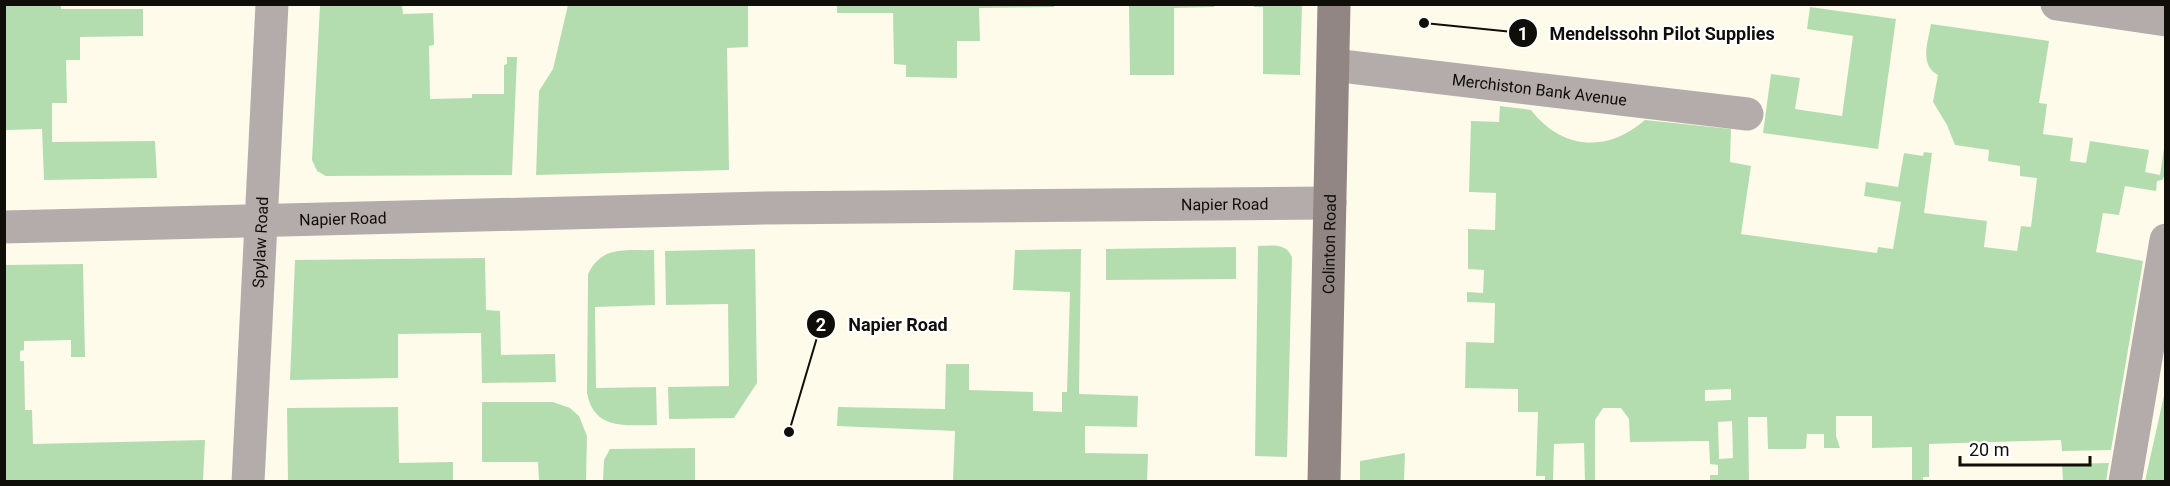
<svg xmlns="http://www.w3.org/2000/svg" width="2170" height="486" font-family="Roboto,sans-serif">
<rect width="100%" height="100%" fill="#fefbeb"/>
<path fill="#b4ddaf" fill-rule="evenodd" d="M 1214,4 L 1214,7 L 1174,8 L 1174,75 L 1130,75 L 1129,6 L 1097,6 L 1097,4 Z
M 4,5 L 61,5 L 61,9 L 143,9 L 143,36 L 80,37 L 80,60 L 66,60 L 67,103 L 52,103 L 52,142 L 155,141 L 157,178 L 44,180 L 42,129 L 5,130 Z
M 320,5 L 402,5 L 403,14 L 433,13 L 434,45 L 429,46 L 430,99 L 472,98 L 472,94 L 504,94 L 504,65 L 507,64 L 507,57 L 517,57 L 512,175 L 326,176 L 317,171 L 312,160 Z
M 568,5 L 748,5 L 748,47 L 727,48 L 729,170 L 536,175 L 539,91 L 553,69 Z
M 1054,5 L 1054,7 L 979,8 L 980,41 L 957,41 L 957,78 L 906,77 L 906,65 L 894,64 L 893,13 L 837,13 L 837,5 Z
M 1254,5 L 1302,5 L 1300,75 L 1263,74 L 1263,7 L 1254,7 Z
M 1810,7 L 1896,19 L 1878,149 L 1763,133 L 1771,74 L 1800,78 L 1795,109 L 1842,116 L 1853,36 L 1807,29 Z
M 1931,24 L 2049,41 L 2039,103 L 2047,104 L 2043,134 L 2073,138 L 2070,161 L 2086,163 L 2090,141 L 2149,150 L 2145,172 L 2160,175 L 2165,142 L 2165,176 L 2162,180 L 2157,181 L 2156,191 L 2125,186 L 2119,215 L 2103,213 L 2096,252 L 2143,261 L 2111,450 L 2062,451 L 2061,440 L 1929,444 L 1929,477 L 1923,477 L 1923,481 L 1912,480 L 1912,447 L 1872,448 L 1872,416 L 1836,416 L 1836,436 L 1840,448 L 1824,448 L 1824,434 L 1807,434 L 1806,448 L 1804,449 L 1768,449 L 1767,417 L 1748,417 L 1749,481 L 1710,481 L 1710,475 L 1718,475 L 1718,465 L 1710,464 L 1709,441 L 1630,442 L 1629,419 L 1621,408 L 1603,408 L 1595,420 L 1595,481 L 1585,481 L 1584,443 L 1554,444 L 1553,481 L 1545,481 L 1545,476 L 1536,476 L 1538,412 L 1518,412 L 1518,389 L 1465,388 L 1466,342 L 1494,343 L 1495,303 L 1467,302 L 1467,292 L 1483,293 L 1484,270 L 1468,269 L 1468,229 L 1495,230 L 1496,193 L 1469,192 L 1471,121 L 1499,122 L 1500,106 L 1531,110 C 1562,150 1607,153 1645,120 L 1731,129 L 1730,162 L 1751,166 L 1741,234 L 1877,253 L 1878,247 L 1893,249 L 1901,202 L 1864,196 L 1866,182 L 1898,187 L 1904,153 L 1923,156 L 1924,152 L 1932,153 L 1924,213 L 1987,221 L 1984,247 L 2017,251 L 2021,226 L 2031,227 L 2037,178 L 2020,176 L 2020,166 L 1988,161 L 1989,150 L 1955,145 L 1947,125 L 1933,102 L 1938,75 C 1919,65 1928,42 1931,24 ZM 1731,389 L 1731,400 L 1705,401 L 1705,390 ZM 1732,421 L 1733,458 L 1719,459 L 1718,422 Z
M 1258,246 C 1271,246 1287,242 1292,258 L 1287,457 L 1255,456 Z
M 1236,247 L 1236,279 L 1106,280 L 1106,249 Z
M 755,249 L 757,383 L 734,418 L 669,419 L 668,387 L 729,386 L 728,304 L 666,305 L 665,251 Z
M 1081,249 L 1079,394 L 1138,396 L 1137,427 L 1085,426 L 1085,453 L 1148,454 L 1147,481 L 953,481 L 955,431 L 837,426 L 838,407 L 945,409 L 946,364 L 969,364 L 969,390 L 1033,392 L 1033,411 L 1062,412 L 1062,392 L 1067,392 L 1070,292 L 1013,290 L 1015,250 Z
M 654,250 L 655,305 L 595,307 L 596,388 L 656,387 L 657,425 C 627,425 594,431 587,393 L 588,274 C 602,245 626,251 654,250 Z
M 485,258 L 486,310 L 500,311 L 501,355 L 555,354 L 556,382 L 482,383 L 481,333 L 398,334 L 398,378 L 290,380 L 295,260 Z
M 83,264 L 85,357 L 71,357 L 71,340 L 24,341 L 24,350 L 20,351 L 20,361 L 24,361 L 25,410 L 32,410 L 33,444 L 205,440 L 203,481 L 5,481 L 5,265 Z
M 2165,391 L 2165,481 L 2145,481 Z
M 482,402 L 553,402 L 570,408 L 579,416 L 587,436 L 586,481 L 539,481 L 538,462 L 482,462 Z
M 398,407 L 399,463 L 453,462 L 453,481 L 288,481 L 287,408 Z
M 695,448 L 695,481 L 603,481 L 604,460 L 610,449 Z
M 1405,453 L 1404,481 L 1360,481 L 1360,461 Z
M 2109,463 L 2106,481 L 2063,481 L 2062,464 Z"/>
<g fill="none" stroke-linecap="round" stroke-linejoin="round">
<g stroke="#b4acab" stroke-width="33">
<path d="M 2057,4 L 2166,20"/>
<path id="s1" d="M 1333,65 L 1747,114"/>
<path id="s2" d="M 4,227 L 764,208 L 1330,203"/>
<path id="s3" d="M 248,482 L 272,4"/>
<path d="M 2125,482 L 2166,240"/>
</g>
<path stroke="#928685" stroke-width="33" id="s4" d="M 1324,482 L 1334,4"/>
</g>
<g text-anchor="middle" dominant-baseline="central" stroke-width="4.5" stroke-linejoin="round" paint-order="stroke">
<g font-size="16" fill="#0f0e09" stroke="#fff">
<text stroke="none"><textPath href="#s1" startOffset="208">Merchiston Bank Avenue</textPath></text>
<text stroke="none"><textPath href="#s2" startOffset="1221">Napier Road</textPath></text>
<text stroke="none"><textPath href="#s2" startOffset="339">Napier Road</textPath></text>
<text stroke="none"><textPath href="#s3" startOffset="240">Spylaw Road</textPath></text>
<text stroke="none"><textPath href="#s4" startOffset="238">Colinton Road</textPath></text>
</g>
</g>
<path fill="none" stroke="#0f0e09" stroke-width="2" d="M1424 23L1523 33M789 432L821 324"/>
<g fill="#0f0e09" stroke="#fff" stroke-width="2">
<circle cx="1424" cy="23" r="6"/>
<circle cx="789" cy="432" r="6"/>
<circle cx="1523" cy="33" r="15"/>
<circle cx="821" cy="324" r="15"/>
</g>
<g font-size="18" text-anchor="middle" font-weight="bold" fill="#fff">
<text x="1523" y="40">1</text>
<text x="821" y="331">2</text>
</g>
<g font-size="18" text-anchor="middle" font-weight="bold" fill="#0f0e09" stroke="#fff" stroke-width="4.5" stroke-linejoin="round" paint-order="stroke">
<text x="1662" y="40">Mendelssohn Pilot Supplies</text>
<text x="898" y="331">Napier Road</text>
</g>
<rect width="2170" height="486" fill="none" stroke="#0f0e09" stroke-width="12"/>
<path d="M1960 456v9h130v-9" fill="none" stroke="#0f0e09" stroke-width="3"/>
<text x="1969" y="456" font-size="18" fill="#0f0e09" stroke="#ffffff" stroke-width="4.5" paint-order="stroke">20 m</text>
</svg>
